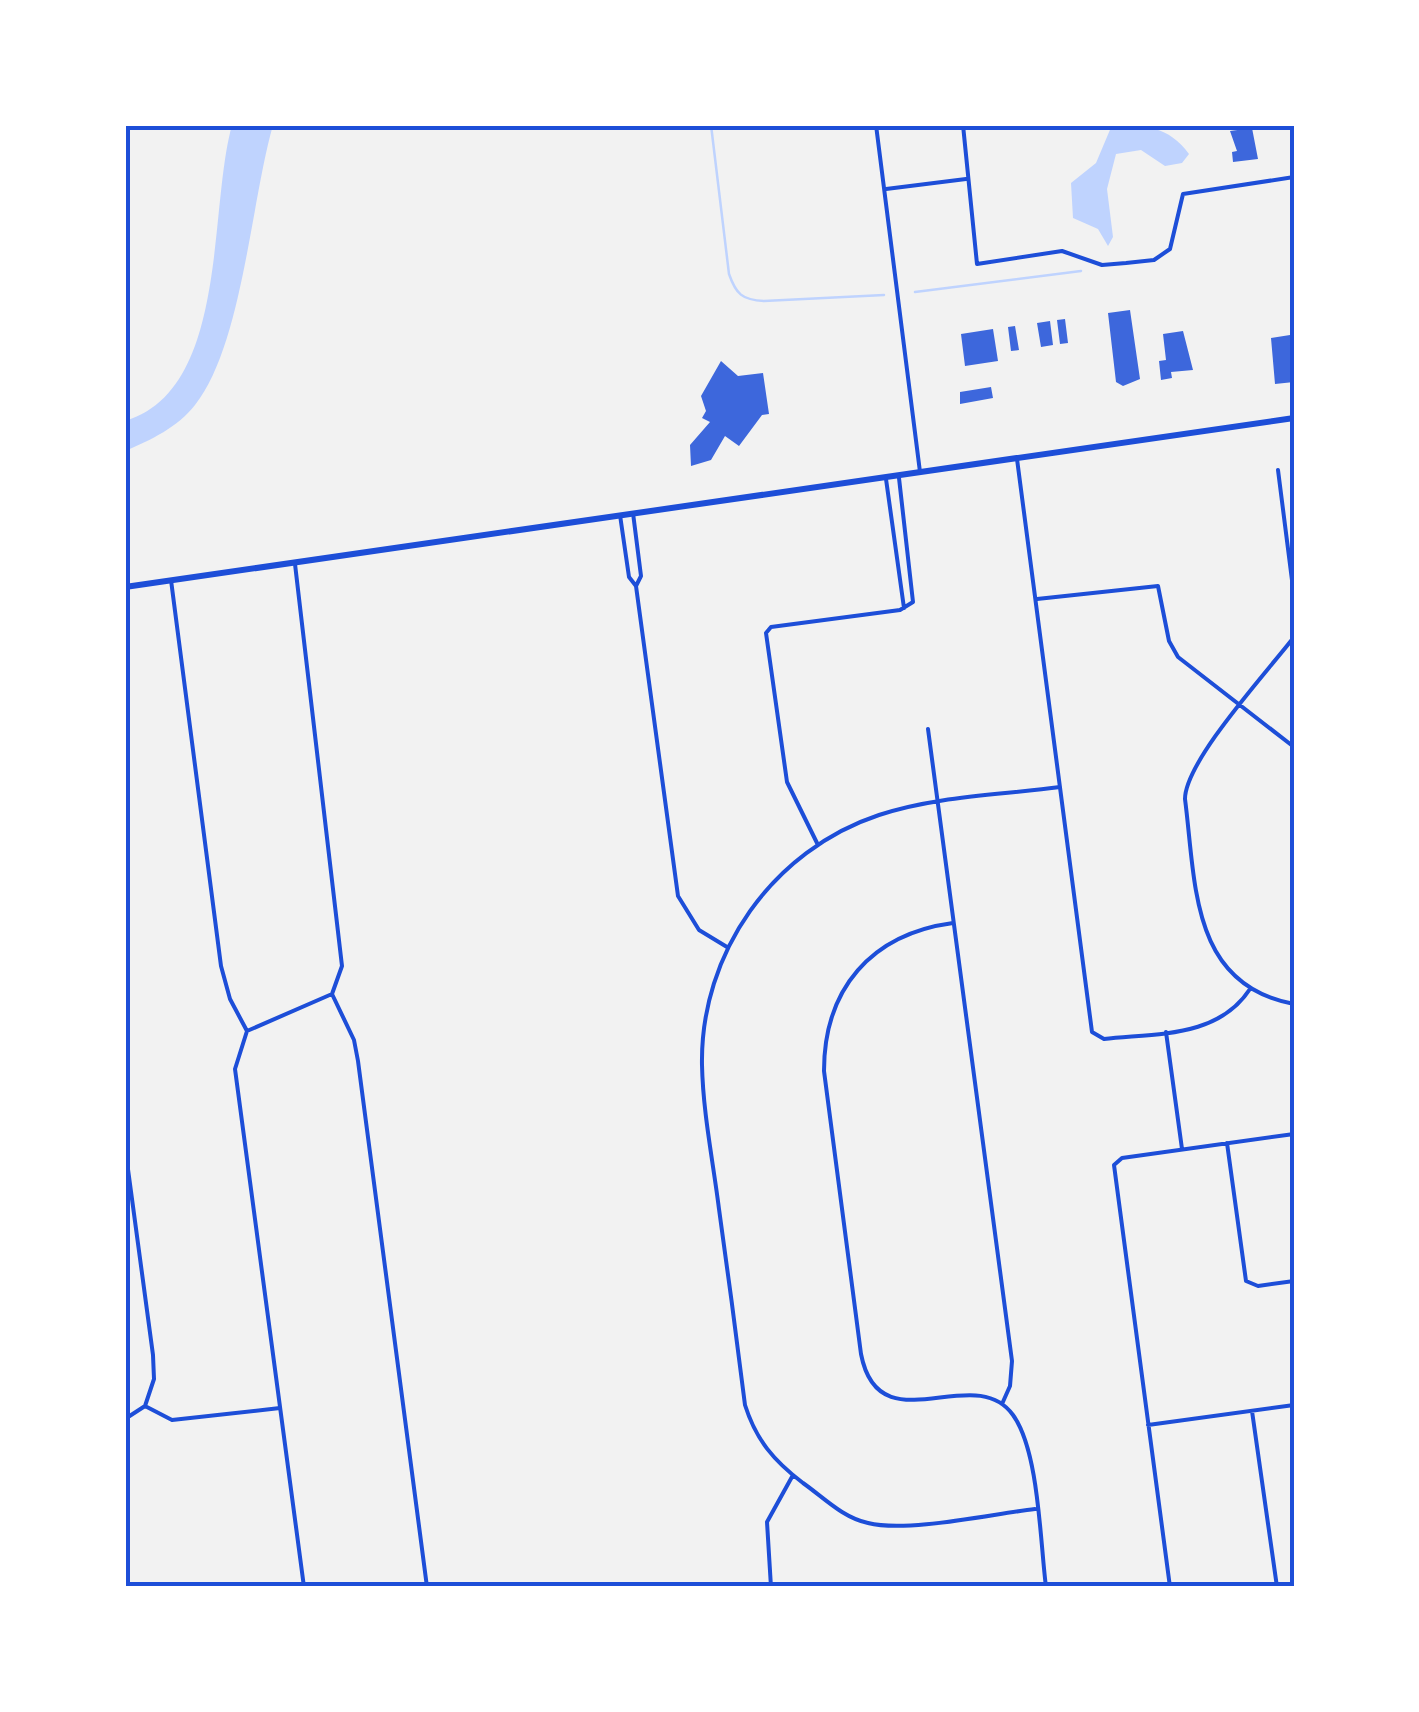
<svg xmlns="http://www.w3.org/2000/svg" width="1419" height="1712" font-family="'Public Sans',sans-serif">
<rect width="100%" height="100%" fill="#f2f2f2"/>
<path fill="#bfd3fe" d="M 232,125 L 273,125 C 251,202 242,346 195,405 C 178,427 151,440 125,451 L 125,421 C 229,390 208,211 232,125 Z
M 1112,125 C 1144,125 1169,126 1189,154 L 1182,163 L 1165,166 L 1141,150 L 1116,154 L 1107,189 L 1113,237 L 1108,246 L 1098,229 L 1073,218 L 1071,183 L 1096,163 Z"/>
<g fill="none" stroke-linecap="round" stroke-linejoin="round">
<path stroke="#bfd3fe" stroke-width="2.5" d="M 711,125 L 729,274 C 736,294 742,300 764,301 L 884,295
M 915,292 L 1081,271"/>
</g>
<path fill="#3d67dc" d="M 1252,128 L 1258,159 L 1233,162 L 1232,152 L 1237,151 L 1230,131 Z
M 1130,310 L 1140,379 L 1123,386 L 1116,382 L 1108,313 Z
M 1065,319 L 1068,343 L 1060,344 L 1057,320 Z
M 1050,321 L 1053,345 L 1041,347 L 1037,323 Z
M 1015,326 L 1019,350 L 1011,351 L 1008,327 Z
M 993,329 L 998,361 L 965,366 L 961,334 Z
M 1183,331 L 1193,370 L 1171,372 L 1172,378 L 1161,380 L 1159,361 L 1166,360 L 1163,334 Z
M 1290,335 L 1294,382 L 1275,384 L 1271,338 Z
M 721,361 L 738,376 L 763,373 L 769,414 L 762,415 L 739,446 L 725,436 L 711,460 L 691,466 L 690,445 L 710,422 L 702,418 L 706,411 L 701,396 Z
M 991,387 L 993,398 L 960,404 L 960,392 Z"/>
<g fill="none" stroke-linecap="round" stroke-linejoin="round">
<path stroke="#1d4ed8" stroke-width="4" d="M 876,125 L 920,472
M 963,125 L 977,264 L 1062,251 L 1102,265 L 1126,263 L 1154,260 L 1170,249 L 1183,194 L 1294,177
M 886,189 L 966,179
M 1017,459 L 1092,1032 L 1104,1039 C 1157,1033 1218,1038 1250,989
M 1278,470 L 1294,596
M 886,479 L 904,608
M 620,515 L 629,577 L 636,586 L 641,576 L 633,513
M 295,564 L 342,966 L 332,994
M 171,580 L 221,966 L 230,999 L 247,1031
M 636,586 L 678,896 L 699,930 L 727,947
M 1037,599 L 1158,586 L 1169,641 L 1178,657 L 1294,747
M 1294,637 C 1268,671 1185,761 1185,799 C 1196,883 1190,985 1294,1004
M 928,729 L 1012,1361 L 1010,1386 L 1002,1404
M 818,845 L 787,782 L 766,633 L 771,627 L 900,610 L 913,602 L 899,478
M 953,923 C 871,934 824,989 824,1071 L 861,1354 C 879,1447 974,1360 1013,1415 C 1039,1451 1040,1541 1046,1587
M 332,994 L 354,1040 L 358,1061 L 427,1587
M 247,1031 L 235,1069 L 304,1587
M 247,1031 L 332,994
M 1166,1032 L 1182,1149
M 1227,1143 L 1246,1281 L 1258,1286 L 1294,1281
M 125,1147 L 153,1355 L 154,1379 L 145,1406
M 1252,1411 L 1277,1587
M 125,1419 L 145,1406 L 172,1420 L 280,1408
M 1148,1425 L 1294,1405
M 1035,1509 C 992,1514 907,1533 868,1523 C 843,1518 823,1497 803,1483 C 774,1461 756,1440 745,1405 C 737,1340 728,1274 719,1209 C 713,1161 703,1113 702,1065 C 700,953 773,850 879,815 C 936,796 1001,795 1060,787
M 771,1587 L 767,1522 L 793,1475
M 1170,1587 L 1114,1165 L 1122,1158 L 1294,1134"/>
<path stroke="#1d4ed8" stroke-width="6" d="M 125,587 L 1294,418"/>
</g>
<rect width="1419" height="1712" fill="none" stroke="#ffffff" stroke-width="255"/>
<rect x="128" y="128" width="1164" height="1456" fill="none" stroke="#1d4ed8" stroke-width="4"/>
</svg>
